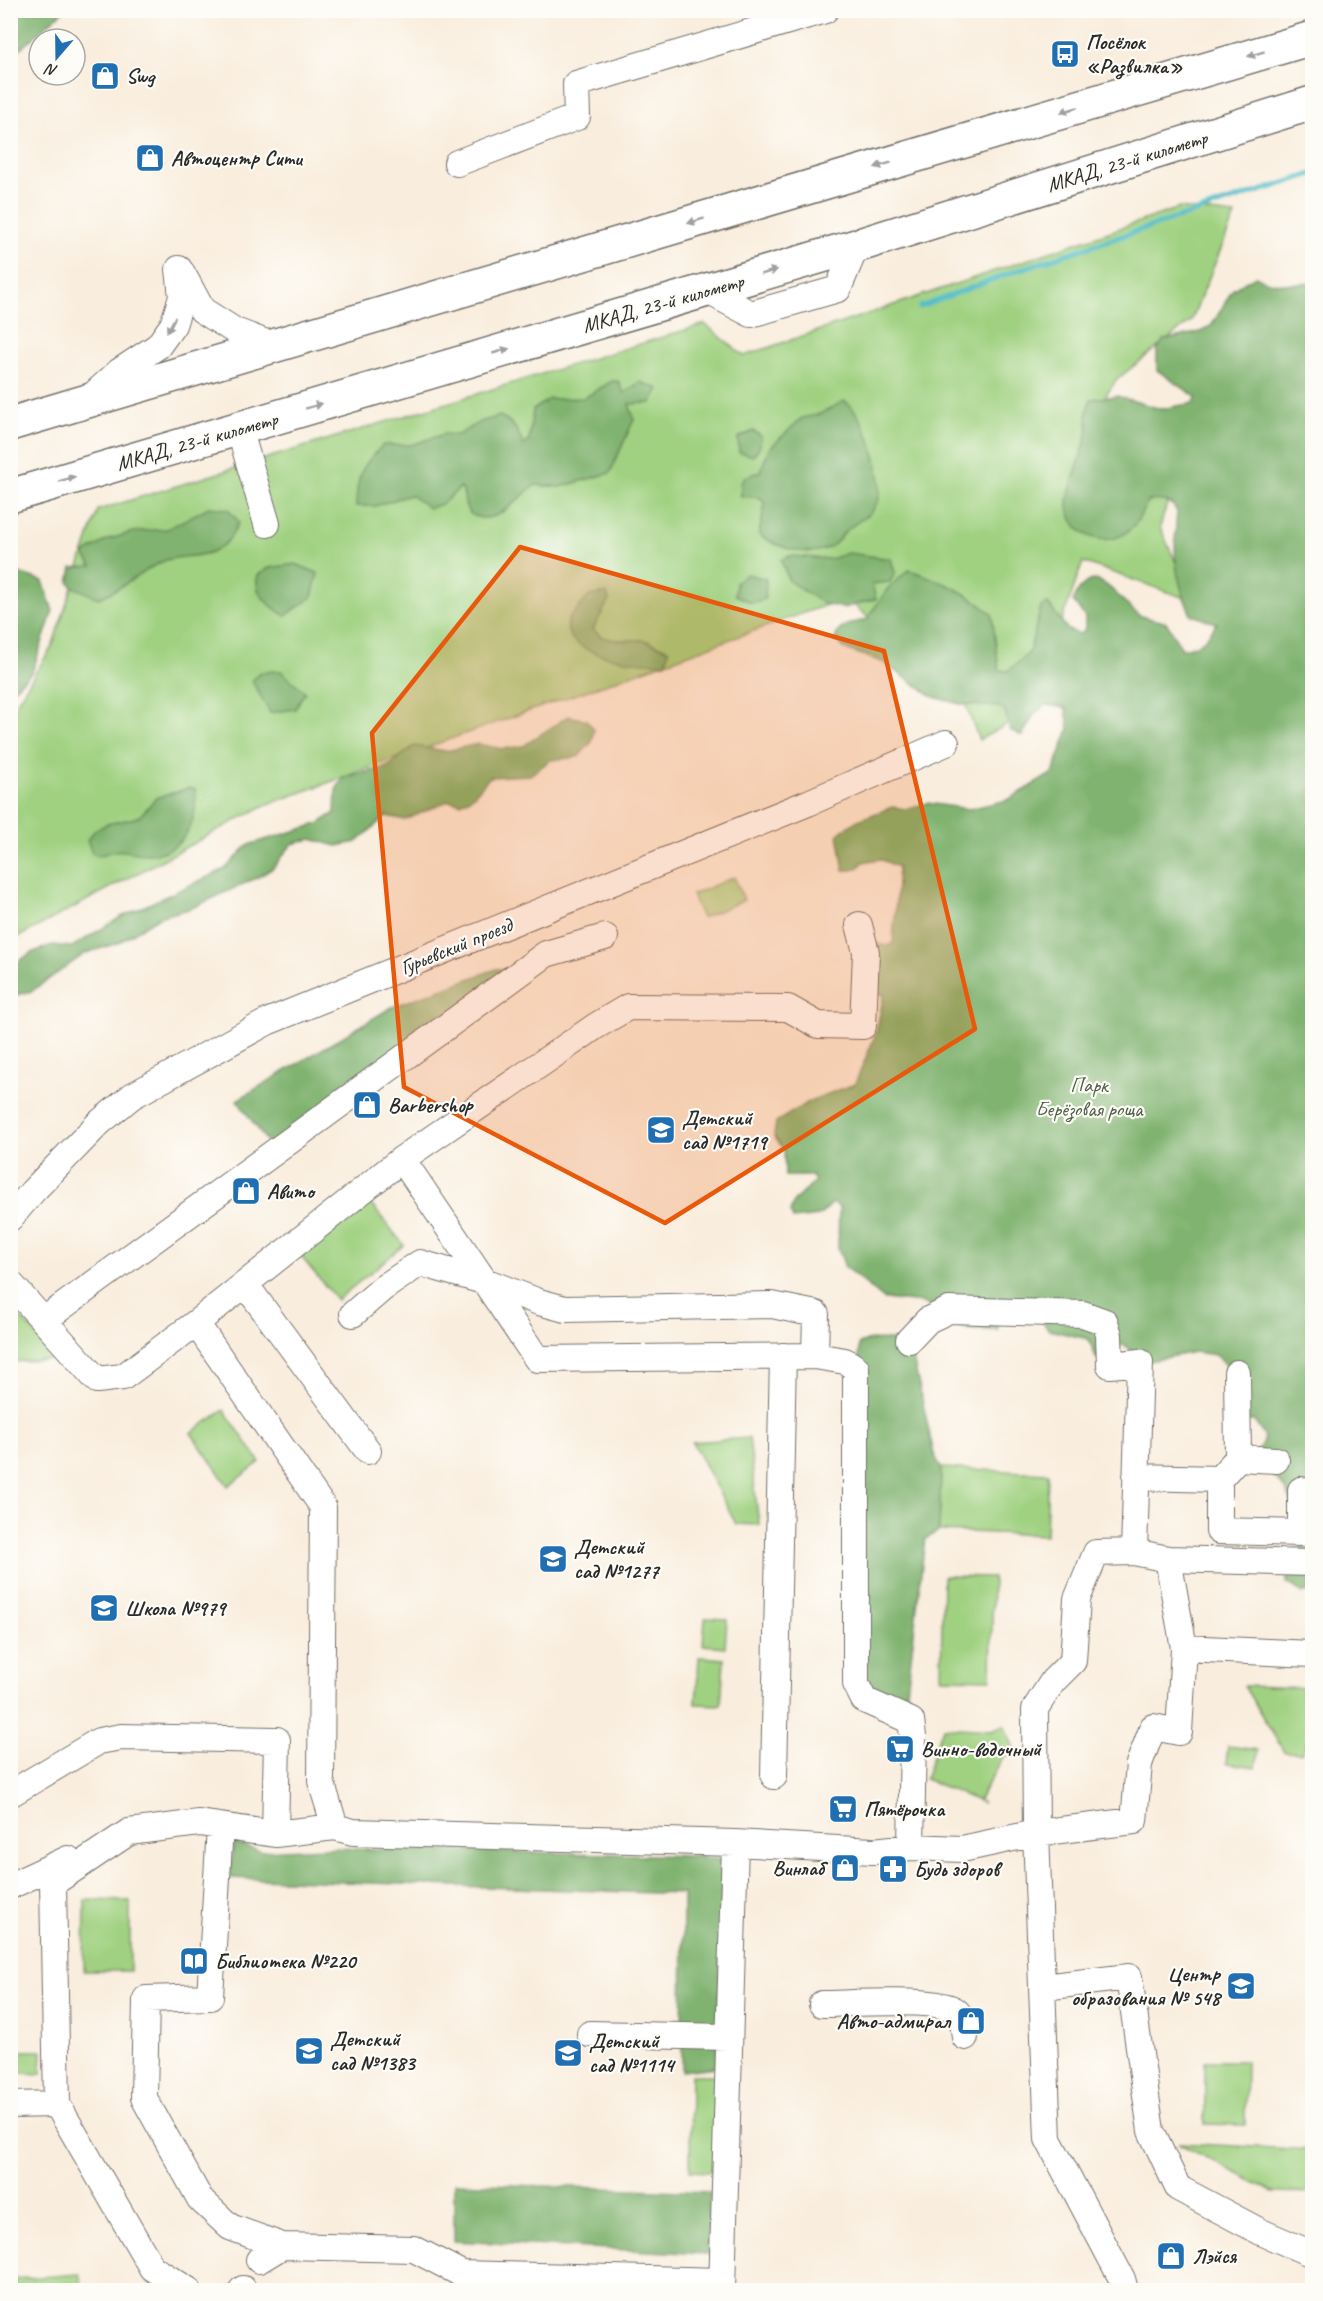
<svg xmlns="http://www.w3.org/2000/svg" width="1323" height="2301" font-family="Caveat,sans-serif">
<rect width="100%" height="100%" fill="#fdfcf7"/>
<filter id="ink" filterUnits="userSpaceOnUse"><feTurbulence type="fractalNoise" baseFrequency=".0167" numOctaves="2"/><feDisplacementMap in="SourceGraphic" scale="12" xChannelSelector="R" yChannelSelector="G"/><feConvolveMatrix kernelMatrix="1 2 1 2 8 2 1 2 1" color-interpolation-filters="sRGB"/></filter>
<filter id="wash" filterUnits="userSpaceOnUse"><feTurbulence type="fractalNoise" baseFrequency=".008" numOctaves="4" result="noise"/><feDisplacementMap in="SourceGraphic" scale="24" xChannelSelector="R" yChannelSelector="G"/><feGaussianBlur stdDeviation="1.35" result="paint"/><feColorMatrix in="noise" values="0 0 0 0 0 0 0 0 0 0 0 0 0 0 0 0 0 1.4 0 .05"/><feComposite in="paint" operator="in"/></filter>
<g filter="url(#wash)">
<rect width="100%" height="100%" fill="#f9eddd"/>
<path fill="#a0d181" stroke="#667e56" stroke-width="1.5" d="M 1179,208 L 1235,215 L 1191,321 L 1116,380 L 1097,409 L 1128,514 L 1171,490 L 1160,527 L 1193,601 L 1083,562 L 1053,645 L 1033,710 L 979,740 L 965,703 L 846,598 L 263,806 L 11,941 L 11,711 L 52,647 L 98,510 L 705,324 L 744,356 Z
M 734,877 L 744,900 L 702,918 L 692,895 Z
M 360,1191 L 404,1245 L 337,1300 L 293,1247 Z
M 10,1307 L 11,1307 L 58,1359 L 11,1362 Z
M 224,1410 L 260,1462 L 228,1486 L 191,1433 Z
M 749,1438 L 759,1525 L 736,1524 L 692,1442 Z
M 941,1468 L 1048,1473 L 1046,1535 L 939,1531 Z
M 943,1576 L 993,1577 L 991,1679 L 941,1678 Z
M 705,1618 L 727,1619 L 725,1647 L 703,1645 Z
M 699,1657 L 724,1659 L 721,1705 L 696,1704 Z
M 1244,1686 L 1312,1688 L 1312,1735 L 1301,1753 L 1284,1752 Z
M 1004,1725 L 1014,1748 L 1003,1758 L 978,1801 L 983,1803 L 925,1779 L 943,1727 L 991,1730 Z
M 1228,1746 L 1258,1750 L 1256,1767 L 1226,1763 Z
M 85,1900 L 130,1901 L 130,1971 L 84,1971 Z
M 18,2051 L 42,2051 L 41,2074 L 18,2073 Z
M 1205,2061 L 1246,2061 L 1245,2125 L 1205,2124 Z
M 691,2075 L 715,2075 L 714,2172 L 690,2171 Z
M 1178,2143 L 1312,2150 L 1312,2193 L 1273,2192 Z
M 80,2274 L 82,2290 L 15,2290 L 14,2279 Z"/>
<path fill="#80b36f" stroke="#566f4d" stroke-width="1.5" d="M 11,10 L 63,10 L 63,11 L 11,57 Z
M 1256,276 C 1272,287 1294,284 1312,283 L 1312,1524 L 1298,1515 L 1286,1490 L 1257,1455 L 1265,1437 L 1254,1421 L 1234,1421 L 1230,1370 L 1216,1355 L 1195,1352 L 1144,1362 L 1123,1344 L 1103,1359 L 1096,1358 L 1089,1339 L 1049,1330 L 1037,1315 L 998,1317 L 998,1330 L 965,1330 L 924,1303 L 884,1299 L 845,1267 L 838,1248 L 839,1207 L 833,1203 L 819,1216 L 793,1219 L 790,1212 L 795,1200 L 815,1181 L 812,1176 L 785,1176 L 784,1150 L 774,1136 L 776,1122 L 812,1100 L 855,1084 L 876,1033 L 884,994 L 877,994 L 867,1003 L 868,942 L 887,946 L 893,943 L 898,867 L 880,859 L 863,862 C 858,870 853,871 844,870 L 838,834 L 856,821 L 892,807 L 906,809 L 927,803 L 969,809 L 1008,800 L 1053,773 L 1069,729 L 1066,708 L 1046,705 L 1035,713 L 1022,736 L 1010,730 L 1005,711 L 999,707 L 960,704 L 934,697 L 882,662 L 845,649 L 835,639 C 839,624 853,623 866,620 L 889,587 L 909,570 C 940,580 968,592 992,614 L 999,670 L 1008,671 L 1029,653 L 1041,607 L 1048,604 L 1068,630 L 1080,634 L 1085,630 L 1085,617 L 1073,601 C 1094,554 1116,599 1139,615 C 1146,619 1157,620 1166,622 L 1182,649 C 1201,646 1207,638 1217,623 L 1191,615 C 1174,576 1173,554 1177,512 C 1171,499 1161,500 1148,501 C 1143,509 1139,522 1131,529 C 1108,550 1073,538 1068,507 C 1066,492 1084,452 1087,435 C 1090,419 1083,416 1091,399 L 1117,396 L 1161,409 L 1194,403 L 1196,397 L 1157,370 L 1157,350 L 1164,340 L 1201,332 L 1212,325 L 1233,289 Z
M 612,381 L 618,381 L 624,393 L 640,382 L 659,389 L 651,403 L 629,404 L 634,419 L 610,473 L 560,487 L 535,485 C 519,497 499,523 478,517 C 474,516 469,514 467,509 C 463,501 466,495 461,487 L 442,504 L 429,508 L 410,495 L 375,506 L 356,506 C 357,475 361,466 383,445 L 411,445 L 444,434 L 458,435 L 480,422 L 500,416 C 514,423 518,430 523,445 L 529,441 L 533,410 L 549,399 L 584,398 Z
M 844,401 C 865,411 887,480 878,501 C 872,515 859,520 848,529 C 842,533 839,541 833,545 C 811,560 778,547 759,535 L 765,504 L 761,498 L 741,496 L 741,483 L 744,477 L 760,472 L 769,449 L 802,418 L 820,414 Z
M 753,431 L 761,436 L 760,446 L 753,456 L 739,452 L 738,438 Z
M 209,507 L 228,509 L 239,522 C 233,534 228,543 216,550 C 202,558 182,555 166,560 C 141,570 123,590 98,598 L 73,587 L 69,582 L 72,568 L 92,566 L 84,554 L 107,540 L 133,532 L 167,529 Z
M 848,553 L 891,559 L 895,573 L 890,582 L 872,584 L 876,599 L 843,608 L 822,603 L 789,581 L 781,560 L 790,556 L 830,559 Z
M 295,564 L 318,573 L 312,597 L 285,616 C 271,606 252,595 258,575 L 269,568 Z
M 19,573 L 43,581 L 53,611 L 32,672 L 11,691 L 11,574 Z
M 747,574 L 766,579 L 765,599 L 752,603 L 735,595 L 736,582 Z
M 607,593 L 609,600 L 593,629 C 604,644 626,639 642,640 C 651,641 661,647 669,650 L 666,663 C 642,663 582,659 569,634 C 567,630 568,625 568,620 L 589,596 Z
M 281,671 L 305,692 L 295,709 L 270,713 L 252,681 L 261,672 Z
M 568,716 L 586,720 L 594,729 L 592,742 L 578,757 L 551,760 L 530,775 L 490,777 L 473,796 L 461,803 L 448,801 L 405,820 L 386,816 L 357,842 L 337,846 L 311,839 L 292,844 L 273,868 L 260,876 L 192,908 L 159,917 L 118,943 L 86,953 L 32,991 L 11,996 L 11,967 L 31,953 L 52,945 L 72,947 L 121,917 L 225,869 L 248,845 L 318,824 L 335,813 L 336,790 L 343,778 L 387,767 L 414,746 L 446,751 L 478,744 L 503,749 L 523,746 Z
M 189,788 L 195,789 C 199,820 184,853 149,854 C 124,854 126,845 98,856 L 92,853 L 87,840 L 95,830 L 107,824 L 139,817 L 156,798 Z
M 496,969 L 513,969 L 270,1146 L 237,1100 L 392,1007 Z
M 870,1340 L 909,1340 L 934,1454 L 941,1468 L 939,1531 L 925,1539 L 905,1709 L 859,1683 L 859,1344 Z
M 1312,1541 L 1312,1587 L 1310,1592 L 1303,1593 L 1286,1582 L 1296,1550 Z
M 234,1843 L 262,1851 L 327,1848 L 697,1856 L 721,1860 L 723,1895 L 716,2067 L 682,2071 L 683,1894 L 229,1878 Z
M 454,2183 L 710,2192 L 707,2254 L 454,2241 Z"/>
<g fill="none" stroke-linecap="round" stroke-linejoin="round">
<path stroke="#4fbcc8" stroke-width="5" d="M 920,307 L 1018,270 L 1312,174"/>
</g>
</g>
<g filter="url(#ink)">
<g fill="none" stroke-linecap="round" stroke-linejoin="round">
<g stroke="#736f69" stroke-width="28">
<path id="minor" d="M 457,163 L 577,117 L 576,84 L 825,10
M 182,273 L 202,310 L 235,331 L 274,346
M 706,290 L 751,314 L 838,289 L 856,246
M 89,399 L 120,371 L 158,346 L 173,325 L 182,297 L 179,269
M 239,428 L 267,524
M 402,1159 L 537,1359 L 815,1356
M 10,1218 L 33,1191 L 99,1123 L 132,1096 L 267,1022 L 808,803 L 946,743
M 10,1283 L 97,1380 L 123,1377 L 196,1323 L 402,1159 L 596,1026 L 628,1007 L 788,1008 L 818,1025 L 863,1026 L 866,952 L 859,925
M 245,1284 L 368,1451
M 353,1314 L 383,1288 L 420,1263 L 487,1282 L 539,1302 L 565,1309 L 772,1305 L 816,1314 L 815,1356 L 845,1361 L 856,1368 L 856,1684 L 864,1700 L 911,1721 L 913,1736 L 911,1847
M 44,1320 L 546,954 L 605,937
M 196,1323 L 323,1507 L 321,1781 L 335,1827 L 353,1832 L 735,1843 L 873,1851 L 911,1847 L 962,1849 L 1036,1833 L 1134,1821 L 1139,1764 L 1153,1727 L 1179,1732 L 1184,1648 L 1168,1559 L 1134,1552 L 1096,1553 L 1077,1599 L 1073,1661 L 1053,1681 L 1035,1709 L 1036,1833 L 1048,2139 L 1122,2279 L 1125,2290
M 909,1340 L 928,1320 L 949,1310 L 1083,1314 L 1105,1322 L 1109,1335 L 1110,1365 L 1140,1362 L 1134,1552
M 1238,1458 L 1276,1460
M 1136,1477 L 1219,1479 L 1238,1458 L 1237,1373
M 1219,1479 L 1219,1531 L 1301,1533 L 1301,1490
M 1168,1559 L 1312,1563
M 1184,1648 L 1312,1654
M 774,1776 L 783,1356
M 10,1794 L 99,1741 L 121,1737 L 277,1740 L 275,1834
M 220,1826 L 210,1997 L 146,1999 L 144,2098 L 200,2199 L 230,2227 L 282,2246 L 414,2249 L 462,2274 L 722,2281
M 10,1886 L 68,1859
M 1043,1987 L 1129,1977 L 1151,2131 L 1178,2188 L 1261,2232 L 1312,2254
M 822,2004 C 847,2004 940,1997 956,2011 C 963,2017 964,2029 965,2037
M 590,2034 L 728,2037
M 57,2104 L 53,1883 L 129,1832 L 199,1823 L 275,1834 L 335,1827
M 10,2105 L 57,2104 L 152,2268 L 188,2290
M 259,2260 L 282,2246
M 242,2290 L 243,2289
M 722,2290 L 735,1843"/>
</g>
<g stroke="#736f69" stroke-width="36">
<path id="highway" d="M 10,424 L 1312,38
M 10,496 L 856,246 L 1312,103"/>
</g>
<use href="#minor" stroke="#fff" stroke-width="26"/>
<use href="#highway" stroke="#fff" stroke-width="33"/>
</g>
<defs><path id="oneway-solid" d="M-6-.8H1V-3.2L6.5 0L1 3.2V.8H-6Z" transform="scale(1.5)"/></defs>
<g fill="#a0a0a0">
<use href="#oneway-solid" transform="translate(1256 54) rotate(163)"/>
<use href="#oneway-solid" transform="translate(1069 110) rotate(163)"/>
<use href="#oneway-solid" transform="translate(883 165) rotate(163)"/>
<use href="#oneway-solid" transform="translate(696 221) rotate(163)"/>
<use href="#oneway-solid" transform="translate(769 272) rotate(-16)"/>
<use href="#oneway-solid" transform="translate(171 325) rotate(118)"/>
<use href="#oneway-solid" transform="translate(501 351) rotate(-16)"/>
<use href="#oneway-solid" transform="translate(314 406) rotate(-16)"/>
<use href="#oneway-solid" transform="translate(67 479) rotate(-16)"/>
</g>
</g>
<path fill="#e8590c" fill-opacity="0.2" stroke="#e8590c" stroke-width="4.5" stroke-linejoin="round" d="M 520,547 L 884,651 L 975,1029 L 665,1223 L 404,1087 L 372,733 Z"/>
<defs>
<g id="bus-square" transform="scale(1.5)"><rect x="-9" y="-9" width="18" height="18" rx="4" fill="#1f6fb2" stroke="#fdfcf7"/><path d="M-5-6H5V4H4V6H2V4H-2V6H-4V4H-5ZM-3.5-4V0h7V-4ZM-3.5 1.2v1.5H-2V1.2ZM2 1.2v1.5H3.5V1.2Z" fill="#fff"/></g>
<g id="shop-square" transform="scale(1.5)"><rect x="-9" y="-9" width="18" height="18" rx="4" fill="#1f6fb2" stroke="#fdfcf7"/><path d="M-5-2.5h2.3a2.7 3.5 0 0 1 5.4 0H5L5.5 6h-11ZM-1.5-2.5h3a1.5 2.3 0 0 0-3 0Z" fill="#fff"/></g>
<g id="school-square" transform="scale(1.5)"><rect x="-9" y="-9" width="18" height="18" rx="4" fill="#1f6fb2" stroke="#fdfcf7"/><path d="M0-5L7-2L0 1L-7-2ZM-4 1L0 2.5L4 1V4Q0 6-4 4Z" fill="#fff"/></g>
<g id="supermarket-square" transform="scale(1.5)"><rect x="-9" y="-9" width="18" height="18" rx="4" fill="#1f6fb2" stroke="#fdfcf7"/><path d="M-6-5.5h2.5l.6 2H6L4.5 2H-2.5L-4.4-4H-6ZM-1.5 3.2a1.3 1.3 0 1 0 .1 0ZM3 3.2a1.3 1.3 0 1 0 .1 0Z" fill="#fff"/></g>
<g id="pharmacy-square" transform="scale(1.5)"><rect x="-9" y="-9" width="18" height="18" rx="4" fill="#1f6fb2" stroke="#fdfcf7"/><path d="M-2-6h4v4h4v4h-4v4h-4v-4h-4v-4h4Z" fill="#fff"/></g>
<g id="library-square" transform="scale(1.5)"><rect x="-9" y="-9" width="18" height="18" rx="4" fill="#1f6fb2" stroke="#fdfcf7"/><path d="M-6-4Q-3-5.5-.7-3.5V5Q-3 3-6 4ZM6-4Q3-5.5 .7-3.5V5Q3 3 6 4Z" fill="#fff"/></g>
</defs>
<g fill-rule="evenodd">
<use href="#bus-square" x="1065" y="54"/>
<use href="#shop-square" x="105" y="76"/>
<use href="#shop-square" x="150" y="158"/>
<use href="#shop-square" x="367" y="1105"/>
<use href="#school-square" x="661" y="1130"/>
<use href="#shop-square" x="246" y="1191"/>
<use href="#school-square" x="553" y="1559"/>
<use href="#school-square" x="104" y="1608"/>
<use href="#supermarket-square" x="900" y="1749"/>
<use href="#supermarket-square" x="843" y="1809"/>
<use href="#shop-square" x="845" y="1868"/>
<use href="#pharmacy-square" x="893" y="1869"/>
<use href="#library-square" x="194" y="1961"/>
<use href="#school-square" x="1241" y="1986"/>
<use href="#shop-square" x="971" y="2021"/>
<use href="#school-square" x="309" y="2051"/>
<use href="#school-square" x="568" y="2053"/>
<use href="#shop-square" x="1171" y="2256"/>
</g>
<g text-anchor="middle" dominant-baseline="central" stroke-width="4.5" stroke-linejoin="round" paint-order="stroke">
<g font-size="21" font-weight="bold" fill="#2b2b2b" stroke="#fdfcf7" text-anchor="start">
<text x="1086" y="42">Посёлок<tspan x="1086" dy="24">«Развилка»</tspan></text>
<text x="126" y="76">Swg</text>
<text x="171" y="158">Автоцентр Сити</text>
<text x="388" y="1105">Barbershop</text>
<text x="682" y="1118">Детский<tspan x="682" dy="24">сад №1719</tspan></text>
<text x="267" y="1191">Авито</text>
<text x="574" y="1547">Детский<tspan x="574" dy="24">сад №1277</tspan></text>
<text x="125" y="1608">Школа №979</text>
<text x="921" y="1749">Винно-водочный</text>
<text x="864" y="1809">Пятёрочка</text>
<text x="824" y="1868" text-anchor="end">Винлаб</text>
<text x="914" y="1869">Будь здоров</text>
<text x="215" y="1961">Библиотека №220</text>
<text x="1220" y="1974" text-anchor="end">Центр<tspan x="1220" dy="24">образования № 548</tspan></text>
<text x="950" y="2021" text-anchor="end">Авто-адмирал</text>
<text x="330" y="2039">Детский<tspan x="330" dy="24">сад №1383</tspan></text>
<text x="589" y="2041">Детский<tspan x="589" dy="24">сад №1114</tspan></text>
<text x="1192" y="2256">Лэйся</text>
</g>
<g font-size="21" fill="#2b2b2b" stroke="#fdfcf7">
<text transform="translate(1127 161) rotate(-17)">МКАД, 23-й километр</text>
<text transform="translate(663 303) rotate(-16)">МКАД, 23-й километр</text>
<text transform="translate(197 441) rotate(-16)">МКАД, 23-й километр</text>
<text transform="translate(456 946) rotate(-22)">Гурьевский проезд</text>
</g>
<g font-size="21" fill="#4e5d45" stroke="#fdfcf7">
<text x="1089" y="1085">Парк<tspan x="1089" dy="24">Берёзовая роща</tspan></text>
</g>
</g>
<rect width="1323" height="2301" fill="none" stroke="#fdfcf7" stroke-width="36"/>
<g transform="translate(57 57) rotate(200)"><circle r="28" fill="#fdfcf7" stroke="#a9a8a5" stroke-width="1.5"/>
<path d="M0-4.5L10 22L0 15L-10 22Z" fill="#1f6fb2"/>
<text y="-9" font-size="16" font-weight="bold" text-anchor="middle" fill="#2b2b2b">N</text>
</g>
</svg>
